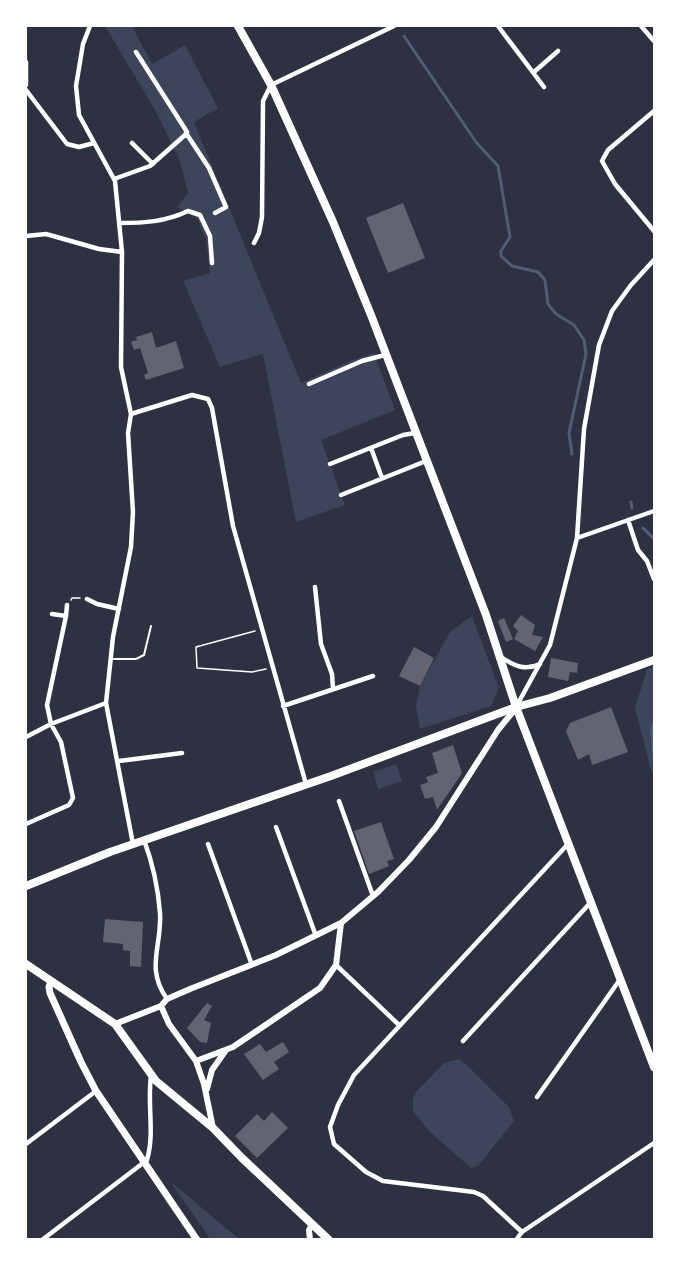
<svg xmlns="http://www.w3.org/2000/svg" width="680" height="1265" font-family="'DejaVu Sans',sans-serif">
<rect width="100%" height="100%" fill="#2d3142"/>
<path fill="#3c4559" d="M 105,26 L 132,26 L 152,64 L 185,45 L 218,108 L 194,122 L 301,383 L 350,361 L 374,353 L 395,410 L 321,440 L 345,505 L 296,522 L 263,354 L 220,367 L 183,281 L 210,273 L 206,239 L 197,218 L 177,207 L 188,193 L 180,161 L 155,110 Z
M 472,616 L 499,688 L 491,706 L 420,729 L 416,706 L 420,686 L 450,632 Z
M 654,667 L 654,774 L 651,770 L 635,708 L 647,669 Z
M 396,764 L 402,781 L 378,789 L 373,772 Z
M 459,1059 L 467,1065 L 509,1107 L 514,1121 L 478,1166 L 471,1168 L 429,1131 L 413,1111 L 413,1099 L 416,1092 L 444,1063 Z
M 170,1181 L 239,1239 L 240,1239 L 210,1239 Z"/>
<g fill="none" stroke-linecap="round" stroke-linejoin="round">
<path stroke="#4f5d75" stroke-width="3" d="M 404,36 L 476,142 L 498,166 L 510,237 L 501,251 L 501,256 L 512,266 L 538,272 L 545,280 L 548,304 L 556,314 L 574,325 L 584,340 L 586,354 L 569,433 L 572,454
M 631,502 L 632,508
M 643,528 L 654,539
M 654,722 L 652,730 L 654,759"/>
</g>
<path fill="#626471" d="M 403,203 L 425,258 L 388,273 L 366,218 Z
M 152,332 L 156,348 L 176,341 L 184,368 L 146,380 L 144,375 L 148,373 L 140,348 L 134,350 L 131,342 L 137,340 L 136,337 Z
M 521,615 L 535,625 L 532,635 L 543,637 L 535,651 L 514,639 L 518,631 L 513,626 Z
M 504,618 L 513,639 L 506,642 L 498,621 Z
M 414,647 L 434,658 L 420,686 L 399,676 Z
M 551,658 L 578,663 L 577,673 L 570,672 L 568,681 L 548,677 Z
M 611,707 L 628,752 L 592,765 L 589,754 L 578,760 L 566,731 L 570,723 Z
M 453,745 L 462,773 L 437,810 L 433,797 L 425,799 L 420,785 L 428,782 L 426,777 L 438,773 L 432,753 Z
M 381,822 L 394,859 L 387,861 L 389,866 L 369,874 L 354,831 Z
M 105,919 L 143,922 L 141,967 L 130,966 L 130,951 L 123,950 L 123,944 L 103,942 Z
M 207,1003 L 212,1006 L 204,1020 L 211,1023 L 207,1043 L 200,1042 L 187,1028 Z
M 283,1042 L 289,1052 L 274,1062 L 279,1069 L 263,1080 L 244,1054 L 260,1044 L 266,1052 Z
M 272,1112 L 288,1128 L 257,1158 L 235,1136 L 257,1114 L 264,1121 Z"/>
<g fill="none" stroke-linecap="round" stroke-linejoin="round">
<path stroke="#fff" stroke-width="1.5" d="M 71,600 L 72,598 L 80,598
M 255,631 L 196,647 L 197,668 L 252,672 L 266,669"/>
<path stroke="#fff" stroke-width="2" d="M 110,659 L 136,659 L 144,655 L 151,626"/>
<path stroke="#fff" stroke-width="4.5" d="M 90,26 L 83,44 L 76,86 L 79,115 L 115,181 L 122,252 L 121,367 L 131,414 L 128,433 L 133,512 L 131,547 L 113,637 L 106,703 L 133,844
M 498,26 L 544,87
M 641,26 L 654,41
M 26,62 L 26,85
M 534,72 L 558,51
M 26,90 L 67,144 L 79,147 L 94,143
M 654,111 L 608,150 L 602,161 L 615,184 L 654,231
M 186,133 L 209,168 L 226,207 L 215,213
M 132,143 L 153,164
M 114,179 L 150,166 L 185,135 L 187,132 L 136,52
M 119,223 C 144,223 165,222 188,211 L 200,215 L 210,236 L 212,263
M 26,236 L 46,234 L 99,249 L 122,252
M 254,243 L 259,233 L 262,217 L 263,101 L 271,85 L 394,26
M 309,384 L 362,361 L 385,355
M 131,414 L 192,395 L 208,399 L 212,408 L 233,526 L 306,784
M 371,448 L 382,478
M 330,464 L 403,435 L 415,433
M 341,495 L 426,461
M 628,520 L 638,550 L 647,561 L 654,579
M 577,538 L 654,511
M 315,587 L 321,644 L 332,674 L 333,689
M 87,599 L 97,604 L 119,609
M 66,616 L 67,605
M 501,657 C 514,666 525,671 540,664
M 283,706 L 373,676
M 516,707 L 550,645 L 577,538 L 584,429 L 599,345 L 612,311 L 631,285 L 654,260
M 26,737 L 51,724 L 106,703
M 119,761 L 182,753
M 339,801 L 373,896
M 26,824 L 69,805 L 73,798 L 61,742 L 51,724 L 47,705 L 66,616 L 52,614
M 276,827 L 316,936
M 144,840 C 153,864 158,887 160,913 C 162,947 145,968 167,999
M 208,844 L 252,965
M 336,965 L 399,1025
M 463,1041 L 591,902
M 537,1097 L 621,978
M 26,1144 L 96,1091
M 522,1232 L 483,1196 L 474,1192 L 383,1181 L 366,1172 L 334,1144 L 330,1127 L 338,1105 L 354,1075 L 568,844
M 42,1240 L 147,1160 C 155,1133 147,1104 151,1076
M 516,1240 L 522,1232 L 654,1143"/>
<path stroke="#fff" stroke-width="6" d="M 161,1006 L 169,1024 L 196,1061 L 204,1084 L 213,1128
M 115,1024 L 161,1006 L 167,999 L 190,989 L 276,955 L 341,923 L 378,892 L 409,860 L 436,827 L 498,730 L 516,708
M 196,1061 L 233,1047 L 320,988 L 336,965 L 341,923
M 207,1089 L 212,1070 L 226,1050
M 310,1240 L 309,1230 L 312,1224"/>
<path stroke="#fff" stroke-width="7" d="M 51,981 L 49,987 L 50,993 L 81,1062 L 96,1091 L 197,1240"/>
<path stroke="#fff" stroke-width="8" d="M 238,26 L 271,85 L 333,222 L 371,315 L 486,615 L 516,707 L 654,1067
M 26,886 L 110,852 L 331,776 L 516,707 L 550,698 L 654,660
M 26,964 L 115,1024 L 156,1081 L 213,1128 L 242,1158 L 329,1240"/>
</g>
<rect width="680" height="1265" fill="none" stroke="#ffffff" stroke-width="54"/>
</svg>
